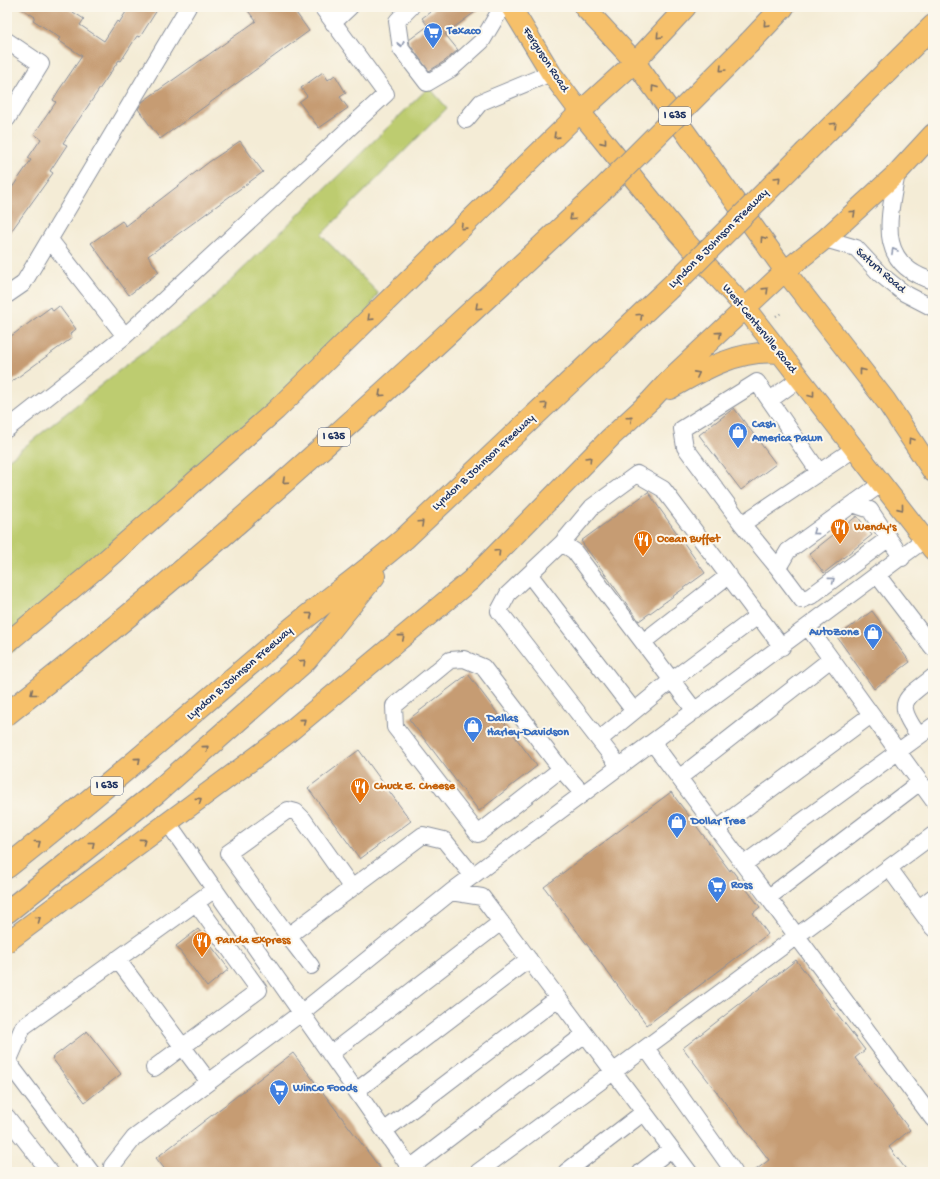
<svg xmlns="http://www.w3.org/2000/svg" width="940" height="1179" font-family="'Gochi Hand',sans-serif">
<rect width="100%" height="100%" fill="#fbf7ec"/>
<filter id="ink" filterUnits="userSpaceOnUse"><feTurbulence type="fractalNoise" baseFrequency=".025" numOctaves="2"/><feDisplacementMap in="SourceGraphic" scale="8" xChannelSelector="R" yChannelSelector="G"/><feConvolveMatrix kernelMatrix="1 2 1 2 8 2 1 2 1" color-interpolation-filters="sRGB"/></filter>
<filter id="wash" filterUnits="userSpaceOnUse"><feTurbulence type="fractalNoise" baseFrequency=".012" numOctaves="4" result="noise"/><feDisplacementMap in="SourceGraphic" scale="16" xChannelSelector="R" yChannelSelector="G"/><feGaussianBlur stdDeviation="0.9" result="paint"/><feColorMatrix in="noise" values="0 0 0 0 0 0 0 0 0 0 0 0 0 0 0 0 0 1.4 0 .05"/><feComposite in="paint" operator="in"/></filter>
<g filter="url(#wash)">
<rect width="100%" height="100%" fill="#f4ecd6"/>
<path fill="#bdcc6f" stroke="#6c7e66" d="M 429,87 L 447,108 L 321,235 L 378,293 L 358,329 L 7,656 L 7,461 L 121,369 L 205,306 Z"/>
<g id="blocks">
<path fill="#c69c73" d="M 19,7 L 65,7 L 84,19 L 80,25 L 104,41 L 117,21 L 119,23 L 129,7 L 159,7 L 140,37 L 137,36 L 121,61 L 119,60 L 63,143 L 67,145 L 50,171 L 53,173 L 7,237 L 7,195 L 31,160 L 28,158 L 41,139 L 34,134 L 56,102 L 53,100 L 59,90 L 82,56 L 58,40 L 60,38 L 33,20 L 35,17 Z
M 245,7 L 292,7 L 309,31 L 160,139 L 138,109 L 142,102 L 256,21 Z
M 437,7 L 482,7 L 445,34 L 458,50 L 445,61 L 429,71 L 410,45 L 409,40 L 428,26 L 422,18 Z
M 323,72 L 328,80 L 335,75 L 346,93 L 340,97 L 348,108 L 319,128 L 299,102 L 307,96 L 301,88 Z
M 240,141 L 263,172 L 148,256 L 159,272 L 129,295 L 91,243 L 122,221 L 126,226 L 209,162 Z
M 59,306 L 76,329 L 70,334 L 72,338 L 7,385 L 7,339 L 51,307 L 53,311 Z
M 734,408 L 776,464 L 741,490 L 699,435 Z
M 648,492 L 705,573 L 639,621 L 581,541 Z
M 857,516 L 872,535 L 824,573 L 809,554 Z
M 872,611 L 910,662 L 874,689 L 837,637 Z
M 468,674 L 537,766 L 479,811 L 409,719 Z
M 359,750 L 411,821 L 360,859 L 308,788 Z
M 671,792 L 730,871 L 731,869 L 760,907 L 753,913 L 768,934 L 647,1025 L 544,887 Z
M 198,929 L 229,969 L 207,987 L 176,946 Z
M 796,960 L 865,1050 L 855,1058 L 910,1130 L 889,1147 L 908,1172 L 753,1172 L 769,1160 L 683,1048 Z
M 87,1031 L 121,1074 L 85,1102 L 52,1058 Z
M 293,1053 L 383,1172 L 167,1172 L 156,1158 Z"/>
</g>
</g>
<g filter="url(#ink)">
<use href="#blocks" fill-opacity="0" stroke="#888e9a" stroke-width="1"/>
<g fill="none" stroke-linecap="round" stroke-linejoin="round">
<g stroke="#888e9a" stroke-width="18">
<path id="minor" d="M 411,7 L 397,21 L 401,49 L 427,83 L 451,69 L 482,41 L 498,14
M 333,23 L 350,7
M 7,41 L 41,64 L 7,119
M 466,120 L 481,102 L 551,73
M 897,173 C 889,218 875,264 933,281
M 825,239 L 856,248 L 880,274 L 904,293 L 933,308
M 50,240 L 125,336
M 7,295 L 23,284 L 188,7
M 770,400 L 799,379
M 7,429 L 125,336 L 386,94 L 322,7
M 819,472 L 757,382 L 682,429 L 685,447 L 742,524 L 854,449
M 853,504 L 881,484
M 742,524 L 778,568
M 889,538 L 811,596 L 802,600 L 778,568 L 788,551 L 853,504 L 870,510 L 902,558
M 562,543 L 592,507 L 637,474 L 663,489 L 782,647
M 529,574 L 634,711
M 878,576 L 933,648
M 808,627 L 933,800
M 643,642 L 729,575
M 695,711 C 655,658 615,605 574,551 L 562,543 L 508,594 L 499,611 L 599,740 L 672,680 L 759,615
M 919,736 C 894,701 904,700 933,677
M 599,740 L 620,767
M 653,743 L 933,1119
M 561,769 L 478,834 L 395,727 L 394,706 L 450,660 L 464,659 L 483,667 L 561,769 L 583,794
M 679,778 L 831,659
M 168,823 L 413,1172
M 717,829 L 871,715
M 744,864 L 933,726
M 889,868 L 933,928
M 352,888 L 288,936 L 228,853 L 288,810 L 296,812 L 303,819 L 352,888 L 423,835 L 444,840 L 473,876
M 451,892 L 925,539
M 769,897 L 920,782
M 919,908 L 933,897
M 288,936 L 311,966
M 117,959 L 209,1082
M 646,1048 L 734,1172
M 330,1054 L 501,922
M 154,1068 L 259,990 L 196,903
M 356,1091 L 529,959
M 7,1117 L 50,1172
M 384,1131 L 558,998
M 410,1168 L 585,1034
M 91,1172 L 8,1062 L 23,1027 L 215,889
M 111,1172 L 112,1166 L 134,1138 L 301,1013 L 451,892 L 482,897 L 689,1172
M 478,1172 L 933,835
M 566,1172 L 644,1112
M 641,1172 L 671,1149"/>
</g>
<g stroke="#888e9a" stroke-width="22">
<path id="major" d="M 511,7 L 551,73 L 580,112 L 678,233 L 746,309 L 933,550
M 584,7 L 635,62 L 785,271 L 886,401 L 933,472
M 670,389 C 703,370 739,349 779,353
M 7,643 L 91,573 L 276,410 L 580,112 L 635,62 L 686,7
M 7,942 L 283,737 L 471,580 L 610,438 L 651,400 L 674,375 L 785,271 L 825,239 L 897,173 L 933,134"/>
</g>
<g stroke="#888e9a" stroke-width="24">
<path id="highway" d="M 750,42 L 783,7
M 806,152 L 933,26
M 7,714 C 215,551 409,371 601,191
M 7,867 C 99,795 187,717 276,642 C 318,606 362,575 404,539 L 682,276
M 7,912 L 156,793 L 306,660 L 374,576"/>
</g>
<path stroke="#888e9a" stroke-width="2.5" stroke-dasharray="1 3" stroke-linecap="butt" d="M 776,316 L 781,313"/>
<use href="#minor" stroke="#fff" stroke-width="16"/>
<use href="#major" stroke="#f6c06b" stroke-width="20"/>
<use href="#highway" stroke="#f6c06b" stroke-width="22"/>
<g stroke="#888e9a" stroke-width="24" stroke-linecap="butt">
<path id="highway-bridge" d="M 601,191 L 750,42
M 682,276 L 806,152"/>
</g>
<use href="#highway-bridge" stroke="#f6c06b" stroke-width="22"/>
</g>
<defs><path id="oneway-chevron" d="M-2-3.5L2.5 0L-2 3.5" fill="none" stroke-width="1.6" stroke-linecap="round" stroke-linejoin="round"/></defs>
<g stroke="#7e7064">
<use href="#oneway-chevron" transform="translate(766 24) rotate(133)"/>
<use href="#oneway-chevron" transform="translate(659 36) rotate(133)"/>
<use href="#oneway-chevron" transform="translate(722 69) rotate(135)"/>
<use href="#oneway-chevron" transform="translate(654 88) rotate(-126)"/>
<use href="#oneway-chevron" transform="translate(834 125) rotate(-45)"/>
<use href="#oneway-chevron" transform="translate(556 136) rotate(136)"/>
<use href="#oneway-chevron" transform="translate(604 142) rotate(51)"/>
<use href="#oneway-chevron" transform="translate(778 179) rotate(-45)"/>
<use href="#oneway-chevron" transform="translate(853 213) rotate(-43)"/>
<use href="#oneway-chevron" transform="translate(572 218) rotate(137)"/>
<use href="#oneway-chevron" transform="translate(463 227) rotate(136)"/>
<use href="#oneway-chevron" transform="translate(763 239) rotate(-126)"/>
<use href="#oneway-chevron" transform="translate(766 290) rotate(-44)"/>
<use href="#oneway-chevron" transform="translate(478 307) rotate(137)"/>
<use href="#oneway-chevron" transform="translate(640 316) rotate(-43)"/>
<use href="#oneway-chevron" transform="translate(370 318) rotate(136)"/>
<use href="#oneway-chevron" transform="translate(719 334) rotate(-42)"/>
<use href="#oneway-chevron" transform="translate(862 371) rotate(-128)"/>
<use href="#oneway-chevron" transform="translate(697 374) rotate(-28)"/>
<use href="#oneway-chevron" transform="translate(381 394) rotate(138)"/>
<use href="#oneway-chevron" transform="translate(812 395) rotate(52)"/>
<use href="#oneway-chevron" transform="translate(545 405) rotate(-43)"/>
<use href="#oneway-chevron" transform="translate(630 419) rotate(-42)"/>
<use href="#oneway-chevron" transform="translate(911 440) rotate(-124)"/>
<use href="#oneway-chevron" transform="translate(589 459) rotate(-46)"/>
<use href="#oneway-chevron" transform="translate(285 481) rotate(138)"/>
<use href="#oneway-chevron" transform="translate(901 508) rotate(51)"/>
<use href="#oneway-chevron" transform="translate(421 523) rotate(-43)"/>
<use href="#oneway-chevron" transform="translate(498 552) rotate(-45)"/>
<use href="#oneway-chevron" transform="translate(310 615) rotate(-38)"/>
<use href="#oneway-chevron" transform="translate(402 637) rotate(-40)"/>
<use href="#oneway-chevron" transform="translate(303 662) rotate(-44)"/>
<use href="#oneway-chevron" transform="translate(33 693) rotate(142)"/>
<use href="#oneway-chevron" transform="translate(303 721) rotate(-40)"/>
<use href="#oneway-chevron" transform="translate(206 748) rotate(-41)"/>
<use href="#oneway-chevron" transform="translate(138 760) rotate(-40)"/>
<use href="#oneway-chevron" transform="translate(199 800) rotate(-37)"/>
<use href="#oneway-chevron" transform="translate(143 841) rotate(-36)"/>
<use href="#oneway-chevron" transform="translate(38 843) rotate(-38)"/>
<use href="#oneway-chevron" transform="translate(92 844) rotate(-39)"/>
<use href="#oneway-chevron" transform="translate(38 919) rotate(-36)"/>
</g>
<g stroke="#8d97ae">
<use href="#oneway-chevron" transform="translate(401 44) rotate(77)"/>
<use href="#oneway-chevron" transform="translate(894 251) rotate(-119)"/>
<use href="#oneway-chevron" transform="translate(815 532) rotate(144)"/>
<use href="#oneway-chevron" transform="translate(832 580) rotate(-37)"/>
</g>
</g>
<defs>
<g id="supermarket-pin" transform="scale(1)"><path d="M0 17L-7.5 6A9.5 9.5 0 1 1 7.5 6Z" fill="#3f7fe0" stroke="#fbf7ec"/><path d="M-6-5.5h2.5l.6 2H6L4.5 2H-2.5L-4.4-4H-6ZM-1.5 3.2a1.3 1.3 0 1 0 .1 0ZM3 3.2a1.3 1.3 0 1 0 .1 0Z" fill="#fff"/></g>
<g id="shop-pin" transform="scale(1)"><path d="M0 17L-7.5 6A9.5 9.5 0 1 1 7.5 6Z" fill="#3f7fe0" stroke="#fbf7ec"/><path d="M-5-2.5h2.3a2.7 3.5 0 0 1 5.4 0H5L5.5 6h-11ZM-1.5-2.5h3a1.5 2.3 0 0 0-3 0Z" fill="#fff"/></g>
<g id="restaurant-pin" transform="scale(1)"><path d="M0 17L-7.5 6A9.5 9.5 0 1 1 7.5 6Z" fill="#e8710a" stroke="#fbf7ec"/><path d="M-5-6h1v4h1v-4h1v4h1v-4h1v5L-1.5 .5V6h-2V.5L-5-1ZM5-6V6H3V1.5H1.5Q1.5-4 5-6Z" fill="#fff"/></g>
</defs>
<g fill-rule="evenodd">
<use href="#supermarket-pin" x="433" y="32"/>
<use href="#shop-pin" x="738" y="432"/>
<use href="#restaurant-pin" x="840" y="528"/>
<use href="#restaurant-pin" x="643" y="540"/>
<use href="#shop-pin" x="873" y="633"/>
<use href="#shop-pin" x="473" y="726"/>
<use href="#restaurant-pin" x="360" y="787"/>
<use href="#shop-pin" x="677" y="822"/>
<use href="#supermarket-pin" x="717" y="886"/>
<use href="#restaurant-pin" x="202" y="941"/>
<use href="#supermarket-pin" x="279" y="1089"/>
</g>
<g text-anchor="middle" dominant-baseline="central" stroke-width="4" stroke-linejoin="round" paint-order="stroke">
<g fill="#fbf7ec" stroke="#5e6b89" stroke-width="1">
<rect x="659" y="107" width="32" height="18" rx="3"/>
<rect x="318" y="428" width="32" height="18" rx="3"/>
<rect x="91" y="777" width="32" height="18" rx="3"/>
</g>
<g font-size="11" font-weight="bold" fill="#1b2f5e">
<text x="675" y="116">I 635</text>
<text x="334" y="437">I 635</text>
<text x="107" y="786">I 635</text>
</g>
<g font-size="12" font-weight="bold" fill="#366cbe" stroke="#fbf7ec" text-anchor="start">
<text x="447" y="32">Texaco</text>
<text x="752" y="425">Cash<tspan x="752" dy="14">America Pawn</tspan></text>
<text x="859" y="633" text-anchor="end">AutoZone</text>
<text x="487" y="719">Dallas<tspan x="487" dy="14">Harley-Davidson</tspan></text>
<text x="691" y="822">Dollar Tree</text>
<text x="731" y="886">Ross</text>
<text x="293" y="1089">WinCo Foods</text>
</g>
<g font-size="12" fill="#1b2f5e" stroke="#fbf7ec">
<text transform="translate(545 60) rotate(57)">Ferguson Road</text>
<text transform="translate(719 239) rotate(-45)">Lyndon B Johnson Freeway</text>
<text transform="translate(880 271) rotate(41)">Saturn Road</text>
<text transform="translate(759 329) rotate(51)">West Centerville Road</text>
<text transform="translate(484 463) rotate(-43)">Lyndon B Johnson Freeway</text>
<text transform="translate(240 674) rotate(-41)">Lyndon B Johnson Freeway</text>
</g>
<g font-size="12" font-weight="bold" fill="#c56008" stroke="#fbf7ec" text-anchor="start">
<text x="854" y="528">Wendy's</text>
<text x="657" y="540">Ocean Buffet</text>
<text x="374" y="787">Chuck E. Cheese</text>
<text x="216" y="941">Panda Express</text>
</g>
</g>
<rect width="940" height="1179" fill="none" stroke="#fbf7ec" stroke-width="24"/>
</svg>
